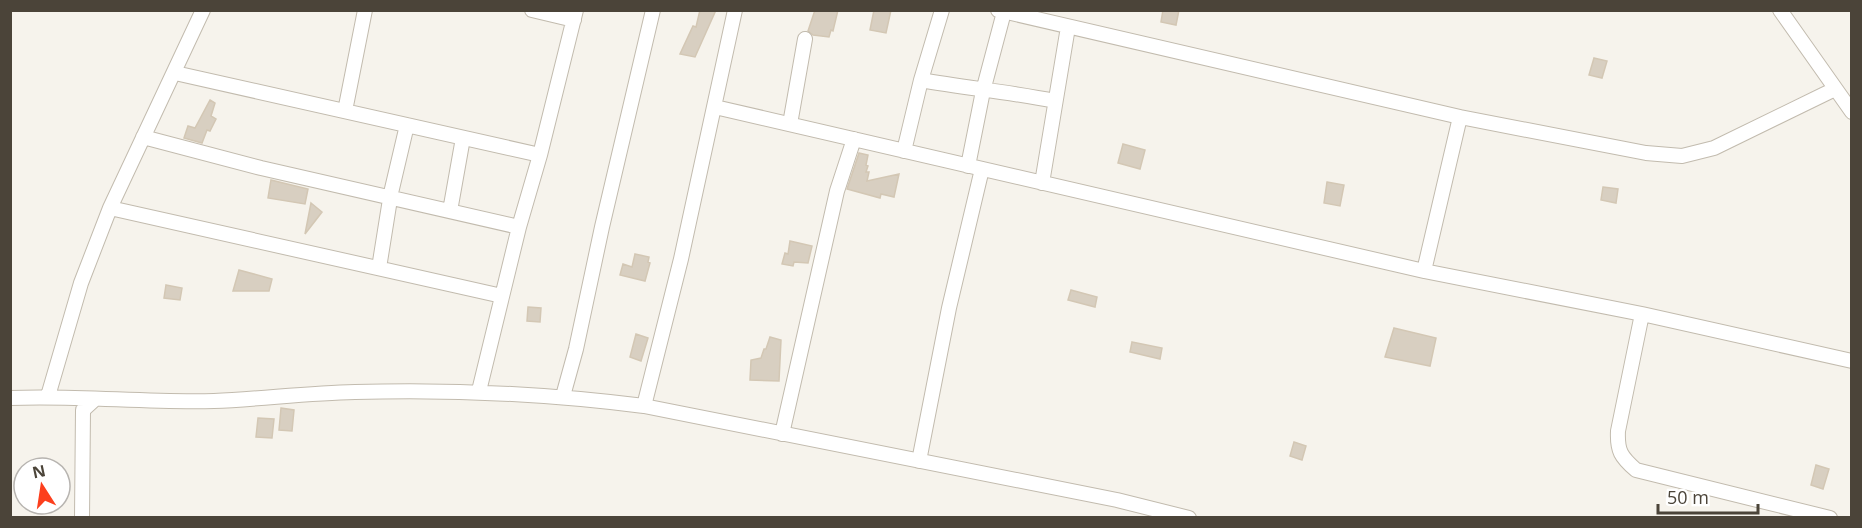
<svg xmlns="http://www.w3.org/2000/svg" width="1862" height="528" font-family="'Open Sans',sans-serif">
<rect width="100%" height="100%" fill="#f6f3ec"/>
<path fill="#d8cfc1" stroke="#d3c7b4" stroke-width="1.5" d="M 700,10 L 716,10 L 695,57 L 680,54 L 693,26 L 696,27 Z
M 815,10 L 838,10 L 833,31 L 831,30 L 829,37 L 813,35 L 808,31 Z
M 874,10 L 891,10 L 886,33 L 870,30 Z
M 1163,10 L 1179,10 L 1176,25 L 1161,22 Z
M 1594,58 L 1607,61 L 1602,78 L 1589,75 Z
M 210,100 L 215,103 L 211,116 L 216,119 L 210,131 L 207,130 L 202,143 L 184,138 L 188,126 L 195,128 Z
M 1123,144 L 1145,150 L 1140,169 L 1118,163 Z
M 859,153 L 868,155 L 866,165 L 868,166 L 866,172 L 869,172 L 867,181 L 899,174 L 894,197 L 881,194 L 880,198 L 847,189 Z
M 271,180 L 308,189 L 305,204 L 268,198 Z
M 1327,182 L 1344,185 L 1340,206 L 1324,203 Z
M 1603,187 L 1618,189 L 1616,203 L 1601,200 Z
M 311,203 L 322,212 L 305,234 Z
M 790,241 L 812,246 L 808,263 L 794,262 L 793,266 L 782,264 L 785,253 L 788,254 Z
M 635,254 L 649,257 L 648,262 L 650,263 L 645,281 L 620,275 L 623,264 L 632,267 Z
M 239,270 L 272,279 L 269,291 L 233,291 Z
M 166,285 L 182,288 L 180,300 L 164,298 Z
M 1071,290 L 1097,297 L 1095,307 L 1068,300 Z
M 528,307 L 541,308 L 540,322 L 527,321 Z
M 1394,328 L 1436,338 L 1430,366 L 1385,357 Z
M 636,334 L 648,338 L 641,361 L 630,357 Z
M 770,337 L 781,340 L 779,381 L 750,380 L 751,360 L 761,358 L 764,349 L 766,349 Z
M 1132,342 L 1162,348 L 1160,359 L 1130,352 Z
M 281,408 L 294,410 L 292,431 L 279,430 Z
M 258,418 L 274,419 L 272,438 L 256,437 Z
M 1294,442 L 1306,446 L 1302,460 L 1290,456 Z
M 1816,465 L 1829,469 L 1823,489 L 1811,485 Z"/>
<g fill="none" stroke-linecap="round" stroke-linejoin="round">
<g stroke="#c2bbae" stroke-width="16">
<path id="minor" d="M 532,10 L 574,20
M 998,10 L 1460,117 L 1646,153 L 1682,156 L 1714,148 L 1835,89
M 1780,10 L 1852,112
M 175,73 L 540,155
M 921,80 C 966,88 1010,92 1055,101
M 715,107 L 1424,271 L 1642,314 L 1852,361
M 345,111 L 365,10
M 790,124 L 805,39
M 143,137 L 261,168 L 519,227
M 904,151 L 921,80 L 942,10
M 968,166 L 983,91 L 1004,12
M 1042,183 L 1068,27
M 110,208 L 502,296
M 450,211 L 463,138
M 379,268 L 391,193 L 407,125
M 1424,271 L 1460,117
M 1642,314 L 1618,431 C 1617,451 1621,457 1636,470 L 1830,518
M 479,391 L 519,227 L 540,155 L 576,10
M 48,396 L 81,283 L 110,208 L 203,10
M 563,396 L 576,349 L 602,227 L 653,10
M 10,398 C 78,395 146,403 214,401 C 261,399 308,393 355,392 C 452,389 548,394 644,406 L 1117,500 L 1189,518
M 644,406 L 681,259 L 735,10
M 782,434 L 837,191 L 854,139
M 919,461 L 949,308 L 982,169
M 82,518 L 83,410 L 95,399"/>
</g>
<use href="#minor" stroke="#fff" stroke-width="14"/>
</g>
<rect width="1862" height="528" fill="none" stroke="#4b4439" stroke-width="24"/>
<g transform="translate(42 486) rotate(348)"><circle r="28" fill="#ffffff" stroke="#b7b4b0" stroke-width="1.5"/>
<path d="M0-4.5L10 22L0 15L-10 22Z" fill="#fc3f1d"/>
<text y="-9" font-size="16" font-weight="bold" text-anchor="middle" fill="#4b4439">N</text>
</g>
<path d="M1658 504v9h100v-9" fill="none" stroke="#4b4439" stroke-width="3"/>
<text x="1667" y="504" font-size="18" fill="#4b4439" stroke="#ffffff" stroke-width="4.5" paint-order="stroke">50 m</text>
</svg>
